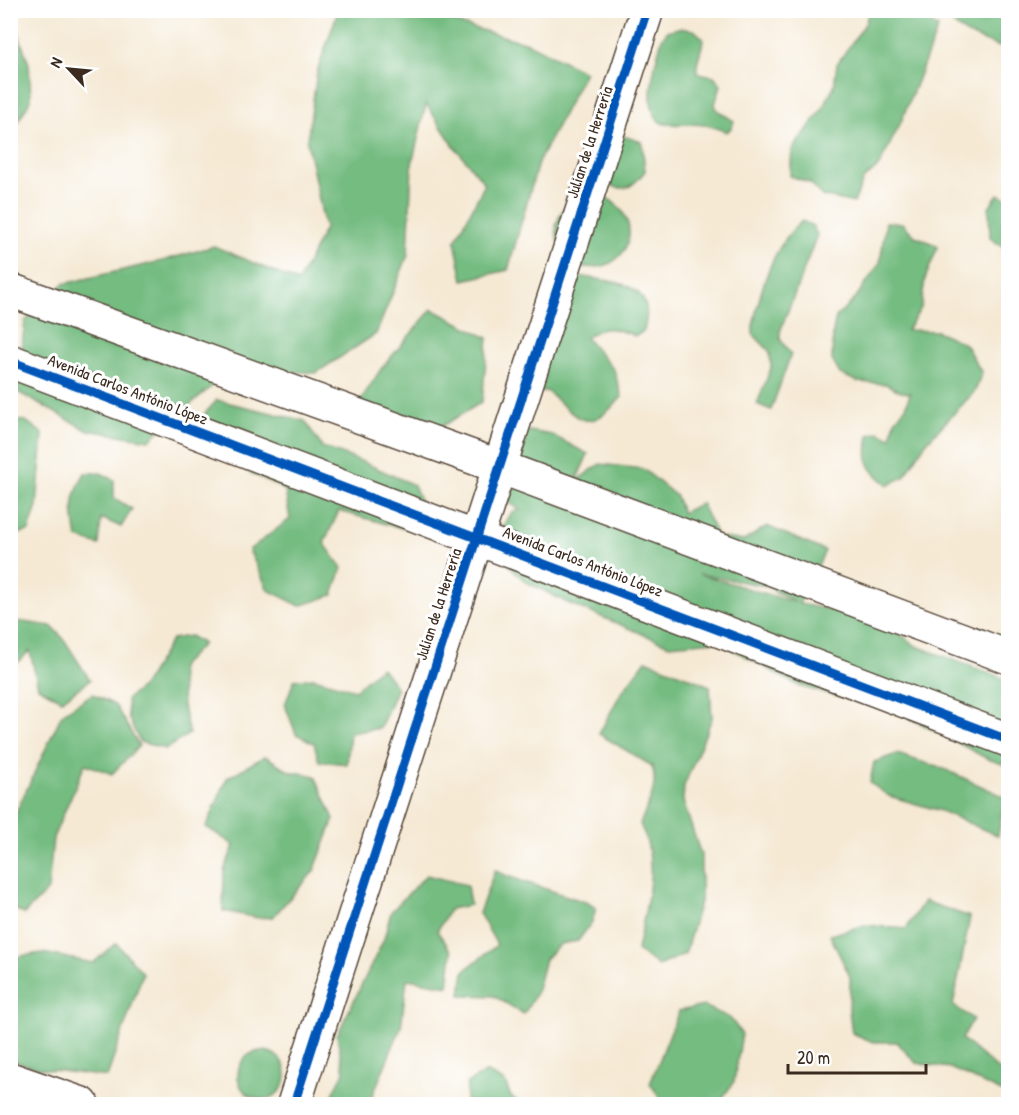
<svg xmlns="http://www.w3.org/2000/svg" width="1019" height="1115" font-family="'Patrick Hand',sans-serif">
<rect width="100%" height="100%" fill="#fff"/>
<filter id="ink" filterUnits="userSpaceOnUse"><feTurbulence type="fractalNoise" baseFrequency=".0167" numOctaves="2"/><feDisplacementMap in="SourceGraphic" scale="12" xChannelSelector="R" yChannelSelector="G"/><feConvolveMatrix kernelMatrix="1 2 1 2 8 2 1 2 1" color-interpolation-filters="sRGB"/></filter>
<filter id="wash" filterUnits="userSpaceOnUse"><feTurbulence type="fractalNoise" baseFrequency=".008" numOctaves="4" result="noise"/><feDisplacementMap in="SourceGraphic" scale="24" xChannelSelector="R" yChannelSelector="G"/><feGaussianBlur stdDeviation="1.35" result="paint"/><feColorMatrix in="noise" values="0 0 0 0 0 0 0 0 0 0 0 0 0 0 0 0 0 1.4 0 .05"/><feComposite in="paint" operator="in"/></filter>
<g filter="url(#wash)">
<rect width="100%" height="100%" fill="#f5e9d4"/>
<path fill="#74bc81" stroke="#587350" stroke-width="1.5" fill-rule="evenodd" d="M 338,11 L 429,11 L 463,25 L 528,43 L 585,72 L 538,163 L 508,270 L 463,280 L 455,241 L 485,184 L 454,146 L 426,104 L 412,164 L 408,255 L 376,334 L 316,373 L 233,368 L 149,440 L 87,430 L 16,391 L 25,321 L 63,284 L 162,261 L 214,246 L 298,282 L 325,228 L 307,142 L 317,72 Z
M 869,11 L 920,11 L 921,16 L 938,28 L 901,122 L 879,166 L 863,180 L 854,203 L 822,196 L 810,183 L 790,176 L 792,150 L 821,111 L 834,86 L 837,64 L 865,24 Z
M 942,11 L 1008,11 L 1008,50 C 983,40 957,35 942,11 Z
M 11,12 L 29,64 L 31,99 L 11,134 Z
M 678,28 L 694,30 L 703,38 C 703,51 695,60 697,73 L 714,76 L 721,85 L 715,104 L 717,110 L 734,121 L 732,127 L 727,132 C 720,129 712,126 704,125 C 694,123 669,126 662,123 C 640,112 657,57 662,38 L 668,31 Z
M 623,136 L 642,142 L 645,171 C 630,191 624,192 601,182 Z
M 998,194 L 1008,199 L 1008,250 L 990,238 L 989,207 Z
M 603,196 C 649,218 630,277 579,266 L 557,239 L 556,226 L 560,214 L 568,205 Z
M 802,221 L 813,226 L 817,235 L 780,332 L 780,339 L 791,354 L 771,410 L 757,404 L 771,368 L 770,352 L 753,334 L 753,326 C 761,288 772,246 802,221 Z
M 886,222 L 902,223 L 915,236 L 938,246 L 925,279 L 921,308 L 907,330 L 937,331 L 965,344 L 982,373 L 975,391 L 925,444 L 904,477 L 888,485 C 866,468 865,462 869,435 L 879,432 L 891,438 L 895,420 L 906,407 L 910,393 L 901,392 L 886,384 L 858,382 L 840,374 L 832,360 L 833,332 L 836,317 L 854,300 L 880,263 Z
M 584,277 C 619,282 657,284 644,331 L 636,336 C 615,329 604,323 586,338 L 614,370 L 622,397 C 587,435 581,422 547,391 L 533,393 L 561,278 Z
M 432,309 L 488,338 L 482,402 L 423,438 L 353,412 L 381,369 Z
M 217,400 L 305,421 L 322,447 L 363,462 L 414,485 L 431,527 L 401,528 L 339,511 L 324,543 L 342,568 L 333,595 L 300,606 L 268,590 L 249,550 L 290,519 L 285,490 L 243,469 L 193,427 Z
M 11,420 L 26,421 L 43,434 L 37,506 L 29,531 L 11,536 Z
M 524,430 L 552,435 L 588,454 L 576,481 L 600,464 L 643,469 L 676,496 L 682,513 L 701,503 L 718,537 L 744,541 L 767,526 L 825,551 L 799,604 L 879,618 L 916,646 L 1008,680 L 1008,766 L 988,759 L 903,714 L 799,686 L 717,641 L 669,645 L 568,603 L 526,582 L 491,548 L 512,512 L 520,510 L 478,482 ZM 699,574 L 766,586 L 795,602 L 794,602 Z
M 85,473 L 101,473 L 114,480 L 114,498 L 132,509 L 121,527 L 101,518 L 99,545 L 77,538 C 72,510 70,498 85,473 Z
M 16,621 L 51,626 L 63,638 L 90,680 L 62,700 L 38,687 L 30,651 L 11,668 L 11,623 Z
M 190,636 L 203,644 L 180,667 L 183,706 L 189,734 L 166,749 L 140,742 L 128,717 L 127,699 L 143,686 L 172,639 Z
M 646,660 L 710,686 L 712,718 L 684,786 L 683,801 L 701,855 L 701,898 L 685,954 L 658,966 L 637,950 C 645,908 661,865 640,824 C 648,804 659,787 652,766 L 599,734 L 621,693 Z
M 381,667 L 397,688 L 380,728 L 350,733 L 347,764 L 319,761 L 314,743 L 296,734 L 285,705 L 294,680 L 314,678 L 355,690 Z
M 92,694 L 115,705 L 139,746 L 112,774 L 85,764 L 53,838 L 48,890 L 24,914 L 11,907 L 11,823 L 62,714 Z
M 897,754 L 944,769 L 1005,797 L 998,836 L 941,811 L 889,796 L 870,783 L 874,762 Z
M 265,756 L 289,771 L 315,776 L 334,819 L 314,871 L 273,917 L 258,918 L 223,911 L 224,871 L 234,845 L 206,827 L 227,778 Z
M 495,870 L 507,876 L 588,903 L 596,908 L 592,922 L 578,941 L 560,944 L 545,959 L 536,993 L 524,1014 L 494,996 L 461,995 L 464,971 L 497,945 L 479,913 Z
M 426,875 L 467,885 L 470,905 L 450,909 L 437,931 L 452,952 L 448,986 L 407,979 L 401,1027 L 371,1099 L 373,1104 L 328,1104 L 344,1072 L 337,1035 L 384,939 L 391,912 Z
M 924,901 L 970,917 L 953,1005 L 973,1019 L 962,1039 L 1000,1071 L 1008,1074 L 1008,1095 L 950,1068 L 916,1063 L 897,1042 L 873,1042 L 852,1033 L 849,1010 L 850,977 L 830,935 L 866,925 L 906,929 Z
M 116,943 L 143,973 L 107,1077 L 37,1068 L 11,1060 L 11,967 L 20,956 L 43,953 L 93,963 Z
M 704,1006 L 730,1018 L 742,1034 L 734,1082 L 718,1104 L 665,1104 L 650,1084 L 679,1011 Z
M238 1075a24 24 0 1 1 48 0a24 24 0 1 1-48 0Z
M 486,1072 L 505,1082 L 511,1097 L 522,1104 L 466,1104 L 467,1083 Z"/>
</g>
<g filter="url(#ink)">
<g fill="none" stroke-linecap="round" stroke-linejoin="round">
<g stroke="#574739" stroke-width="36">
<path id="street" d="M 10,290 L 500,467 L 1008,657
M 10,361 L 1008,740
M 10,1079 L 82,1104
M 294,1104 L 647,10"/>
</g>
<use href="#street" stroke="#fff" stroke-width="33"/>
<g stroke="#fff" stroke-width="13">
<path id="cycleway" d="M 10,361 L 1008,740
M 294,1104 L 647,10"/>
</g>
<use href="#cycleway" stroke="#0057b8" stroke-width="9"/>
</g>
</g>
<g text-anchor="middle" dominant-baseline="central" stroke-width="6" stroke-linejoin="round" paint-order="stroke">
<g font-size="16" fill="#3b2a1e" stroke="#fff">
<text transform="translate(589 142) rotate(-72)">Julian de la Herrería</text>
<text transform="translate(128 389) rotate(21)">Avenida Carlos António López</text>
<text transform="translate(583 561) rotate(21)">Avenida Carlos António López</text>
<text transform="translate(438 604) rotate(-72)">Julian de la Herrería</text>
</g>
</g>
<rect width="1019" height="1115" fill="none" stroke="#fff" stroke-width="36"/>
<g transform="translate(69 69) rotate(296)" stroke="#ffffff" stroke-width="4.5" paint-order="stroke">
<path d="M0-4.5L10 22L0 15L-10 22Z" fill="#3b2a1e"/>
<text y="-9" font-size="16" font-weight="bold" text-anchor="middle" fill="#3b2a1e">N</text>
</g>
<path d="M788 1064v9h138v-9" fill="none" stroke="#3b2a1e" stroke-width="3"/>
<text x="797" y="1064" font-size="18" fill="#3b2a1e" stroke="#ffffff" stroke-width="4.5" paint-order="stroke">20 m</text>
</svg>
